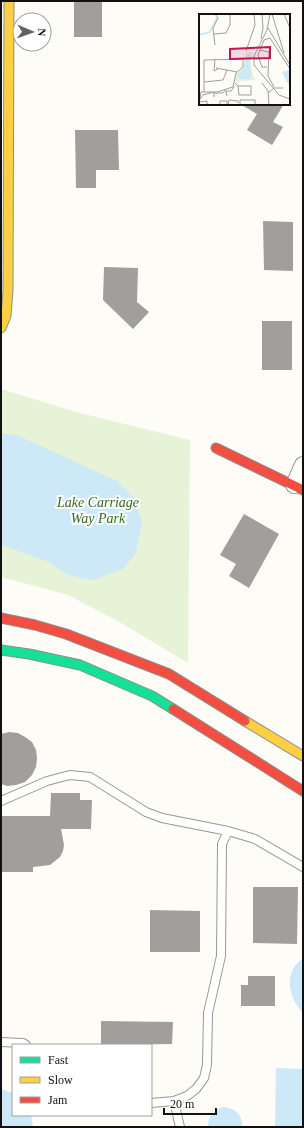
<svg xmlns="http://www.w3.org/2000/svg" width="304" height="1128" font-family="Georgia,serif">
<rect width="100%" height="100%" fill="#fdfcf7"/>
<path fill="#e7f3d7" d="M 1,389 L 76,412 L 190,440 L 188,663 L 123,624 L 68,595 L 1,577 Z"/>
<path fill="#cde8f7" d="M 1,433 L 19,436 L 117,481 L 134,498 L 142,522 L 136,553 L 123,569 L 92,580 L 68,575 L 49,562 L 1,545 Z
M 303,958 L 303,1013 C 288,997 283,973 303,958 Z
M 276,1068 L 303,1069 L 303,1127 L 275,1127 Z
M 1,1089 L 13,1093 L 13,1115 L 31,1115 L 33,1127 L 1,1127 Z
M 223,1107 C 235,1108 243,1115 242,1127 L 208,1127 C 208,1116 213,1110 223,1107 Z"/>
<path fill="#a19f9c" d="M 74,1 L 102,1 L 102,37 L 74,37 Z
M 240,104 L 284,104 L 273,122 L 283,127 L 272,145 L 247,130 L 257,114 Z
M 75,130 L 118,130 L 119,170 L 96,170 L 96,188 L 76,188 Z
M 263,221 L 293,222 L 293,271 L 264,270 Z
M 104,267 L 138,268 L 137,302 L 149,312 L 133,329 L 103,300 Z
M 262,321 L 292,321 L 292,370 L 262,370 Z
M 244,514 L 279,534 L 249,588 L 229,576 L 236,564 L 220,555 Z
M 9,732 L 18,733 L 25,737 L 32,742 L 36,750 L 37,758 L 36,767 L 32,775 L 25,782 L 16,785 L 7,786 L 1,784 L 1,734 Z
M 51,793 L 80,793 L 80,800 L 92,800 L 91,829 L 61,829 L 64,845 L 63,851 L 60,857 L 50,865 L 33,867 L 33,872 L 1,872 L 1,816 L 50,816 Z
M 253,887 L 298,887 L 297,944 L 253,943 Z
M 150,910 L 200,911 L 200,952 L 150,952 Z
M 248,976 L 275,976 L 275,1006 L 241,1006 L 241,985 L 248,985 Z
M 101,1021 L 173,1022 L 172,1044 L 101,1045 Z"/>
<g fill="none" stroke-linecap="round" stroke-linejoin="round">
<g stroke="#979795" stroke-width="10">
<path id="lane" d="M 1,801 L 47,781 L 70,775 L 90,777 L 146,812 L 162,818 L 228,831 L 255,839 L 303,867
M 1,1042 L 23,1043 L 26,1045
M 174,1101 L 180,1127
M 151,1103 L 174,1101 L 187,1096 L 196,1089 L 204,1078 L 207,1065 L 208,1013 L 221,956 L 222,844 L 228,831"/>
</g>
<g stroke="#979795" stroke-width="18">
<path id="street" d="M 294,485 L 303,465"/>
</g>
<g stroke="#8e8d8b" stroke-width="11">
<path id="fast" d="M 1,650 L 29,654 L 80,665 L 152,696 L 173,709"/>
</g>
<g stroke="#8e8d8b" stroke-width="11">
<path id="slow" d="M 1,328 L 6,316 L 8,290 L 9,1
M 245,721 L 303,756"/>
</g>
<g stroke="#8e8d8b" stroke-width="11">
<path id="jam" d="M 216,448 L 303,490
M 1,618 L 35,625 L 66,634 L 169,674 L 245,721
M 173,709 L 303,791"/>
</g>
<use href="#lane" stroke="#fffffe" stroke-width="8"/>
<use href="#street" stroke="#fffffe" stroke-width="16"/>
<use href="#fast" stroke="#16e098" stroke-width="9"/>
<use href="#slow" stroke="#ffcf43" stroke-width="9"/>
<use href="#jam" stroke="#f24e42" stroke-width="9"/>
</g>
<g text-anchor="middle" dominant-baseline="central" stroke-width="4" stroke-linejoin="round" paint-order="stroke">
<g font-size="14" font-style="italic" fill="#2f6b1f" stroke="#fff">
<text x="98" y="502">Lake Carriage<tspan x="98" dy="16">Way Park</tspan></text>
</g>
</g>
<g transform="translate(199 14)">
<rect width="91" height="91" fill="#fdfcf7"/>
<path d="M 47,38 L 54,38 L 51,50 L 56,66 L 36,68 L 37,60 L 44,54 Z" fill="#e7f3d7"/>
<path d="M 51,40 L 52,65 L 40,65 L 38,61 L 45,54 L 48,41 ZM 89,56 L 91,57 L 90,72 L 83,58 Z" fill="#cde8f7"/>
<path fill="none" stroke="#cde8f7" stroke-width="2" d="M 0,21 L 11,18 L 18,4"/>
<path fill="none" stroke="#9f9e9b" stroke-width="1" d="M 71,0 L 68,16 L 55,42 L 55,51 L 80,81 L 91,85M 73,0 L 85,39M 85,0 L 91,14M 69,14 L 91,51M 15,20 L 27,19 L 31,11 L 31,0M 62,25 L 64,14 L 63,0M 16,31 L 14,14 L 19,4 L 16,0M 60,36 L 70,38 L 69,62 L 75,73M 47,37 L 56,11 L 55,0M 16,45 L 15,57 L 19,55M 68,53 L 63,53 L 59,41 L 65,26 L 71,24 L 91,55M 17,54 L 38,58M 5,68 L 24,66 L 28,56M 36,69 L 39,72 L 52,72 L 52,81 L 40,81 L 39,72M 63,69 L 69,77 L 70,91M 2,78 L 18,78 L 34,73 L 37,59 L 44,53 L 44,45 L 5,46 L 5,78M 69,79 L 75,74 L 84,74M 28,82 L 27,77 L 32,77 L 35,73M 15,83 L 15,79 L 24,79 L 27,75M 1,85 L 4,81 L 15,78M 0,88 L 8,87 L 8,91M 0,90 L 2,78M 21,91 L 21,87 L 28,87 L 28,91M 29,91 L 30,86 L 39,87 L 39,89M 41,91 L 41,86 L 56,86 L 56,91"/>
<path fill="#c2185b" fill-opacity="0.15" stroke="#c2185b" stroke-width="2" d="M 71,33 L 71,44 L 31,45 L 31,35 Z"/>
<rect width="91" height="91" fill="none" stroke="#111" stroke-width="2"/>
</g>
<rect width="304" height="1128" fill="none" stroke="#111111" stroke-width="4"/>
<rect x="12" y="1044" width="140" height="72" fill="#ffffff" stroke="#a0a0a0"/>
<rect x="20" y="1057" width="20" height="6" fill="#16e098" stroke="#a0a0a0"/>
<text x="48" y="1064" font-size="12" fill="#111111">Fast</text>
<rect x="20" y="1077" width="20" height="6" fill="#ffcf43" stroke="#a0a0a0"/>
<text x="48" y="1084" font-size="12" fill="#111111">Slow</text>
<rect x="20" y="1097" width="20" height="6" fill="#f24e42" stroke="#a0a0a0"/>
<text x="48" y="1104" font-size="12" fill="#111111">Jam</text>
<g transform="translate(32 32) rotate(92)"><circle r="19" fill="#ffffff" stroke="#a0a0a0"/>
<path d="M0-3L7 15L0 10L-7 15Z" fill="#646362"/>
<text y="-6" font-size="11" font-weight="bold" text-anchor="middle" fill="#111111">N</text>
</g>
<path d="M164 1108v6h52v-6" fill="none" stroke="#111111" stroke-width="2"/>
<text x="170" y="1108" font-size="12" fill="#111111" stroke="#ffffff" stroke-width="3" paint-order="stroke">20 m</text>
</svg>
